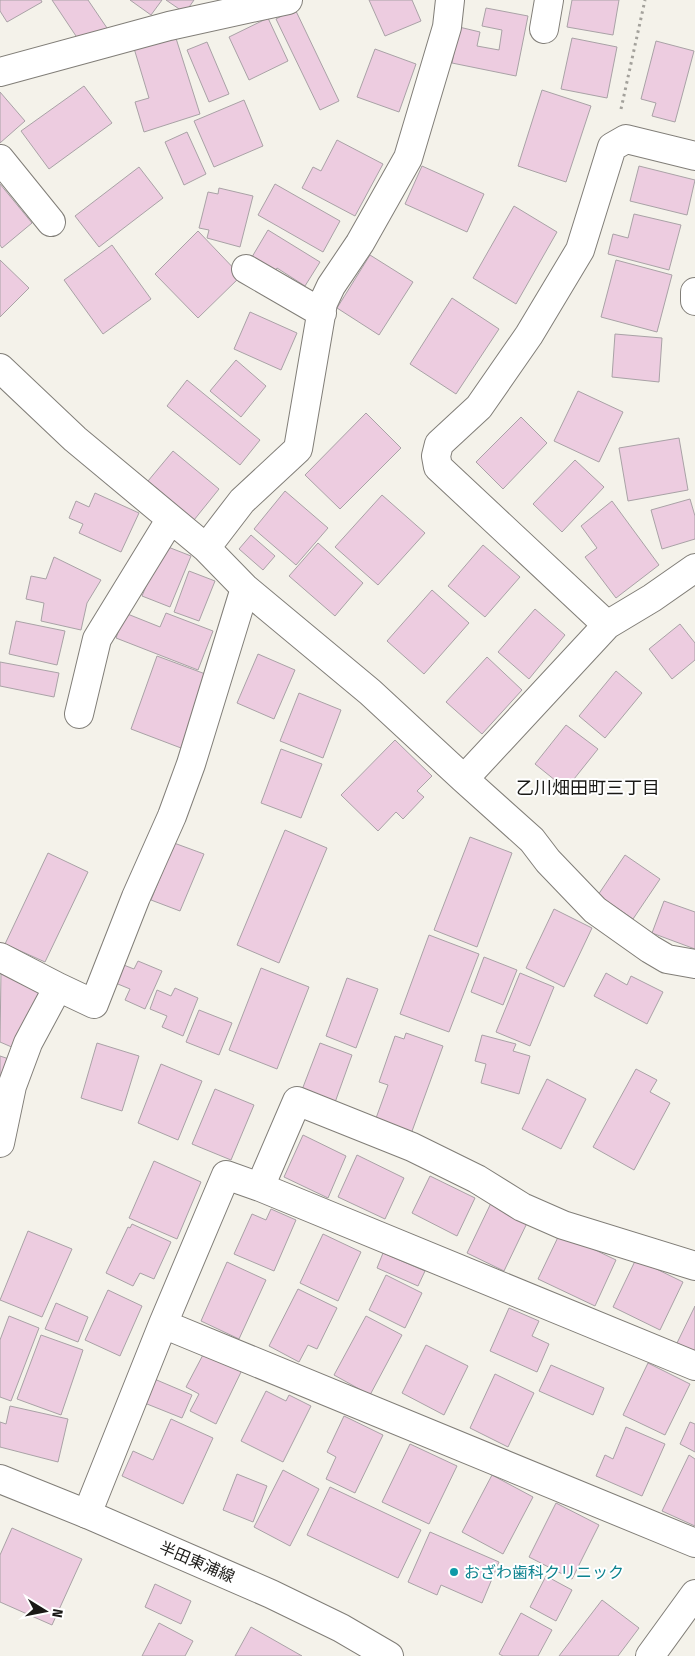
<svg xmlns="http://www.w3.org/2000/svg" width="695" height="1656" font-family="'Fira Sans Condensed','Noto Sans JP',sans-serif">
<rect width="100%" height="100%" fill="#f4f2ea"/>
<path fill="#edcce0" stroke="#a9a2a6" d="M 0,0 L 41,0 L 42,2 L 7,22 L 0,11 Z
M 52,0 L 88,0 L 107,28 L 82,45 Z
M 130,0 L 162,0 L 151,15 Z
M 166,0 L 194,0 L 185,13 Z
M 369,0 L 412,0 L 421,21 L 385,36 Z
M 572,0 L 619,0 L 613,35 L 567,27 Z
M 486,8 L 528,16 L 516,76 L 452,63 L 459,27 L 480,32 L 477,46 L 499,50 L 502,30 L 482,26 Z
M 295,9 L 339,101 L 320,110 L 276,19 Z
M 268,18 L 288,61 L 249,80 L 229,37 Z
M 174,32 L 200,114 L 144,132 L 135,102 L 149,98 L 133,45 Z
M 572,38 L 617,47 L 607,98 L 561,89 Z
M 656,41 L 694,51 L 675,122 L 652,116 L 656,103 L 641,99 Z
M 207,42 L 229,94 L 209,102 L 187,50 Z
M 375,49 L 416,64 L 399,112 L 357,97 Z
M 84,86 L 112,123 L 49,169 L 21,131 Z
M 542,90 L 591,106 L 566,182 L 518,166 Z
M 0,92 L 25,121 L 0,143 Z
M 244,100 L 263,146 L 214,167 L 194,121 Z
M 187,132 L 206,174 L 184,185 L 165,142 Z
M 337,140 L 383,164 L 355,216 L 302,188 L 313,167 L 321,171 Z
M 422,166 L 484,194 L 467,232 L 405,204 Z
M 639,166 L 695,180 L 687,215 L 630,201 Z
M 139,167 L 163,198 L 99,247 L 75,216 Z
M 0,184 L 32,223 L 2,248 L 0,245 Z
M 275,184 L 340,221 L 323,252 L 258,215 Z
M 219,188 L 253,196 L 240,247 L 207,238 L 209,230 L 199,228 L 208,192 L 218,194 Z
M 514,206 L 557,232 L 516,304 L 473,278 Z
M 634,214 L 681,225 L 669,270 L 608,254 L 613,234 L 628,238 Z
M 268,230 L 320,262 L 305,286 L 277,268 L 272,276 L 249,262 Z
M 198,231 L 241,276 L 198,318 L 155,274 Z
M 112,245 L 151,299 L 103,334 L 64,280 Z
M 370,255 L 413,282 L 379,335 L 337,308 Z
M 0,260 L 29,288 L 0,317 Z
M 616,260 L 672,275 L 657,332 L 601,317 Z
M 452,298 L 499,329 L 456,394 L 410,364 Z
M 250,312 L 297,333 L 281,370 L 234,349 Z
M 615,334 L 662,338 L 659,382 L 612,377 Z
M 236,360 L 266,386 L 241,417 L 210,391 Z
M 187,380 L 260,440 L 240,465 L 167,406 Z
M 578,391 L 623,412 L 599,462 L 554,441 Z
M 366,413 L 401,448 L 340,509 L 305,475 Z
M 521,417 L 547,443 L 503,489 L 476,462 Z
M 679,438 L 688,490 L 628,501 L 619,448 Z
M 173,451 L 219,489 L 194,520 L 148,481 Z
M 575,460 L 604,487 L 562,532 L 533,504 Z
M 285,491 L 328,528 L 296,565 L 254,529 Z
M 95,493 L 139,513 L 121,552 L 79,533 L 83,524 L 69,518 L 76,501 L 89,507 Z
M 382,495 L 425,533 L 378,585 L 335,547 Z
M 690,499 L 695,516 L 695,539 L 662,549 L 651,510 Z
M 612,501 L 659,565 L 616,598 L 585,557 L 597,548 L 581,526 Z
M 251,535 L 275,556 L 263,570 L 239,549 Z
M 318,543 L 363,583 L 335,616 L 289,576 Z
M 163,545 L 191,556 L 170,607 L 142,596 Z
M 483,545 L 520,577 L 485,617 L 448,586 Z
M 54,557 L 101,580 L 87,603 L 81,630 L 41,621 L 44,603 L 26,599 L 31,576 L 46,579 Z
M 189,571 L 215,581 L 199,621 L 174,612 Z
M 432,590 L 469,623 L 424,674 L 387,641 Z
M 535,609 L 565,635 L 529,679 L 498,652 Z
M 125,613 L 160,627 L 166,613 L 213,631 L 198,670 L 116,638 Z
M 16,621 L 65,631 L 57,665 L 9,654 Z
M 680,624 L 695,643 L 695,660 L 672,679 L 649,649 Z
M 258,654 L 295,670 L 274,719 L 237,703 Z
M 157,656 L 208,675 L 181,748 L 131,729 Z
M 487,657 L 522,690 L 482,734 L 446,702 Z
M 0,662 L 59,673 L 54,697 L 0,686 Z
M 616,671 L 642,693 L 605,738 L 579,716 Z
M 299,693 L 341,710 L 323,758 L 280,741 Z
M 566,725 L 598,749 L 566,789 L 535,764 Z
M 395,740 L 432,776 L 417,791 L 424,797 L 403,819 L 396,812 L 378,831 L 341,795 Z
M 281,749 L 322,764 L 301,818 L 261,803 Z
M 285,830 L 327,848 L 279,963 L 237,945 Z
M 470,837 L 512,853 L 477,947 L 434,930 Z
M 174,843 L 204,854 L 180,911 L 151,900 Z
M 48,853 L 88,872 L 45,962 L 5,944 Z
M 625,855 L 660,879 L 633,919 L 598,895 Z
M 664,901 L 695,912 L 695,949 L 652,933 Z
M 554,909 L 592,928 L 564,987 L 526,968 Z
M 429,935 L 479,954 L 449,1032 L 400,1014 Z
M 484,957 L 517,970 L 503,1005 L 471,992 Z
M 138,961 L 162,971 L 145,1009 L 125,1000 L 130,989 L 113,982 L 121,964 L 134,969 Z
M 261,968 L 309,987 L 277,1069 L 229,1050 Z
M 1,972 L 41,992 L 14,1048 L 0,1042 Z
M 520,973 L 554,987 L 530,1046 L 496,1032 Z
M 606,973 L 627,985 L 631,976 L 663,992 L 647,1024 L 594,996 Z
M 347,978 L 378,989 L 356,1048 L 326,1036 Z
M 175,988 L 198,998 L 183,1036 L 162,1027 L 167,1016 L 150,1009 L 157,990 L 171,996 Z
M 199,1010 L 232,1023 L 219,1055 L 186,1042 Z
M 406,1033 L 443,1046 L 411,1134 L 375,1121 L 388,1085 L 379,1082 L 395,1036 L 404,1039 Z
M 482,1035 L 516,1044 L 513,1051 L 530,1056 L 519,1094 L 481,1083 L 486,1064 L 475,1061 Z
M 97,1043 L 139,1056 L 122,1111 L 81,1098 Z
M 320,1043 L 352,1055 L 333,1108 L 300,1095 Z
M 0,1056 L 9,1059 L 0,1082 Z
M 161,1064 L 202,1081 L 178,1140 L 138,1123 Z
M 636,1069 L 657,1080 L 650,1092 L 670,1103 L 634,1170 L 593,1147 Z
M 547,1079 L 586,1099 L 561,1149 L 522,1129 Z
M 215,1089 L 254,1105 L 231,1160 L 192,1144 Z
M 303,1135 L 346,1156 L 328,1198 L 284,1177 Z
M 357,1155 L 404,1178 L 385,1219 L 338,1197 Z
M 154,1161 L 201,1182 L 177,1239 L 129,1218 Z
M 430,1176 L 475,1198 L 457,1236 L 412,1213 Z
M 491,1203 L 528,1221 L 504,1271 L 467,1253 Z
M 271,1209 L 296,1220 L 274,1271 L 234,1254 L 252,1214 L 266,1220 Z
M 132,1224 L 171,1242 L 154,1279 L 140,1273 L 133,1286 L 106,1273 L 128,1227 L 130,1228 Z
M 28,1231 L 72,1249 L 42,1317 L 0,1300 Z
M 560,1233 L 616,1260 L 595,1306 L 538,1279 Z
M 323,1234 L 361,1252 L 338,1301 L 300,1283 Z
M 383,1253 L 425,1271 L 418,1286 L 377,1268 Z
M 636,1259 L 683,1282 L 660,1330 L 613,1307 Z
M 227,1262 L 266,1280 L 239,1339 L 201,1321 Z
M 386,1275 L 422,1293 L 405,1328 L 369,1310 Z
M 298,1289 L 337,1308 L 317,1349 L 308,1345 L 299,1362 L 269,1346 Z
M 108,1290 L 142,1306 L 120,1356 L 85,1340 Z
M 56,1303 L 88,1317 L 78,1342 L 45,1329 Z
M 695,1306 L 695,1352 L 677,1343 Z
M 509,1308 L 539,1321 L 532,1336 L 549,1344 L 537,1372 L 490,1351 Z
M 9,1316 L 39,1328 L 11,1401 L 0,1397 L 0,1340 Z
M 366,1316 L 402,1335 L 370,1395 L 334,1375 Z
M 41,1335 L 83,1350 L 61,1415 L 17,1399 Z
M 426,1345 L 468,1366 L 444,1415 L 402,1393 Z
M 205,1351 L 242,1370 L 216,1424 L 190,1411 L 199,1394 L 186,1387 Z
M 648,1363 L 690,1384 L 665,1435 L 623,1415 Z
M 551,1365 L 604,1388 L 593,1415 L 539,1391 Z
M 495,1374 L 534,1393 L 508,1447 L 470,1428 Z
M 152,1378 L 192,1395 L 182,1418 L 142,1402 Z
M 266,1391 L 286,1401 L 289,1395 L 311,1406 L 283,1462 L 241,1441 Z
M 10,1406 L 68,1419 L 58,1462 L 0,1447 L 0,1422 L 6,1424 Z
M 344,1416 L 383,1435 L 355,1493 L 326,1479 L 336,1457 L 327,1452 Z
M 171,1419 L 213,1438 L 183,1504 L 122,1476 L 133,1451 L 153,1460 Z
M 690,1422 L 695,1424 L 695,1452 L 680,1444 Z
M 626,1427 L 665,1444 L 642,1496 L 596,1476 L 605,1455 L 613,1459 Z
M 410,1444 L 457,1466 L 429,1524 L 382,1502 Z
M 689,1455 L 695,1459 L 695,1526 L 662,1511 Z
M 283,1470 L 319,1489 L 290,1546 L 254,1527 Z
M 237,1474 L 267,1486 L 253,1522 L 223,1510 Z
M 492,1475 L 533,1497 L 503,1554 L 462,1532 Z
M 330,1487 L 421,1530 L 398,1578 L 307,1535 Z
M 556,1503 L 599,1525 L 572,1579 L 529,1557 Z
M 12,1528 L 82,1559 L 52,1625 L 0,1602 L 0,1555 Z
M 430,1532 L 499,1562 L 482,1603 L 441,1585 L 437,1595 L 408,1582 Z
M 546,1576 L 572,1590 L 556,1621 L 530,1607 Z
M 155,1584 L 191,1601 L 181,1624 L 145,1607 Z
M 602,1600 L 639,1628 L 618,1656 L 559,1656 Z
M 521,1613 L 552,1630 L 538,1656 L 503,1656 L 499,1654 Z
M 159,1623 L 193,1641 L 185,1656 L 142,1656 Z
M 251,1627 L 302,1656 L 235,1656 Z"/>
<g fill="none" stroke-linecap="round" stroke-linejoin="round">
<g stroke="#817e78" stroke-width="30">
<path id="street" d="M 544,29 L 549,0
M 0,72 L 169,26 L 288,0
M 0,159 L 51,222
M 246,269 L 322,313
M 695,292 L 695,301
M 0,368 L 75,439 L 206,548 L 245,588 L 370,692 L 464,779 L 532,840 L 548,861 L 595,910 L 650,949 L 667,959 L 695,964
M 206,548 L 242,501 L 298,449 L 323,303 L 331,286 L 360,243 L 408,158 L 447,27 L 450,0
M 607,625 L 438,467 L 436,456 L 439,444 L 479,407 L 529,335 L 580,250 L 612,147 L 626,139 L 695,156
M 79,714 L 97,639 L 170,520
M 464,779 L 607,625 L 652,598 L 695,568
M 0,957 L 58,987
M 0,1143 L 12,1086 L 28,1043 L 58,987 L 94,1004 L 136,897 L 172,816 L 191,764 L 245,588
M 260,1187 L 297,1101 L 412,1147 L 477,1179 L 522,1207 L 563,1225 L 695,1266
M 163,1324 L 695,1543
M 87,1514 L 163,1324 L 226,1175 L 260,1187 L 695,1366
M 650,1656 L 695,1594"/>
</g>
<g stroke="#817e78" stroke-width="30">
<path id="secondary" d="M 0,1479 L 87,1514 L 271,1594 L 341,1628 L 389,1656"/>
</g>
<path stroke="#a3a19b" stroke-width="3" stroke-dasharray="2.5 4" stroke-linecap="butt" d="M 621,109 L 645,0"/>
<use href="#street" stroke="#fff" stroke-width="28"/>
<use href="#secondary" stroke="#fff" stroke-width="28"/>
</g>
<circle fill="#0f9aa8" stroke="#fff" stroke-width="2" cx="454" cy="1572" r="5"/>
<g text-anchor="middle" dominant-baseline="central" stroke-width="4" stroke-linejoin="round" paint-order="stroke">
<g font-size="16" fill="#1a1916" stroke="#fff">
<text transform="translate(197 1562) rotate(23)">半田東浦線</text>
</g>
<g font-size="16" fill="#0d838f" stroke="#fff" text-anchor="start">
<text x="464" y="1572">おざわ歯科クリニック</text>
</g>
<g font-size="18" fill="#1a1916" stroke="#fff">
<text x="588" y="788">乙川畑田町三丁目</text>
</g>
</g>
<g transform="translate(45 1611) rotate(100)" stroke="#ffffff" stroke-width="4" paint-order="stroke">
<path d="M0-4L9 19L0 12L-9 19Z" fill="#1a1916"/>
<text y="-8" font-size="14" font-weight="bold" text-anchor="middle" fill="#1a1916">N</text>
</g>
</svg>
